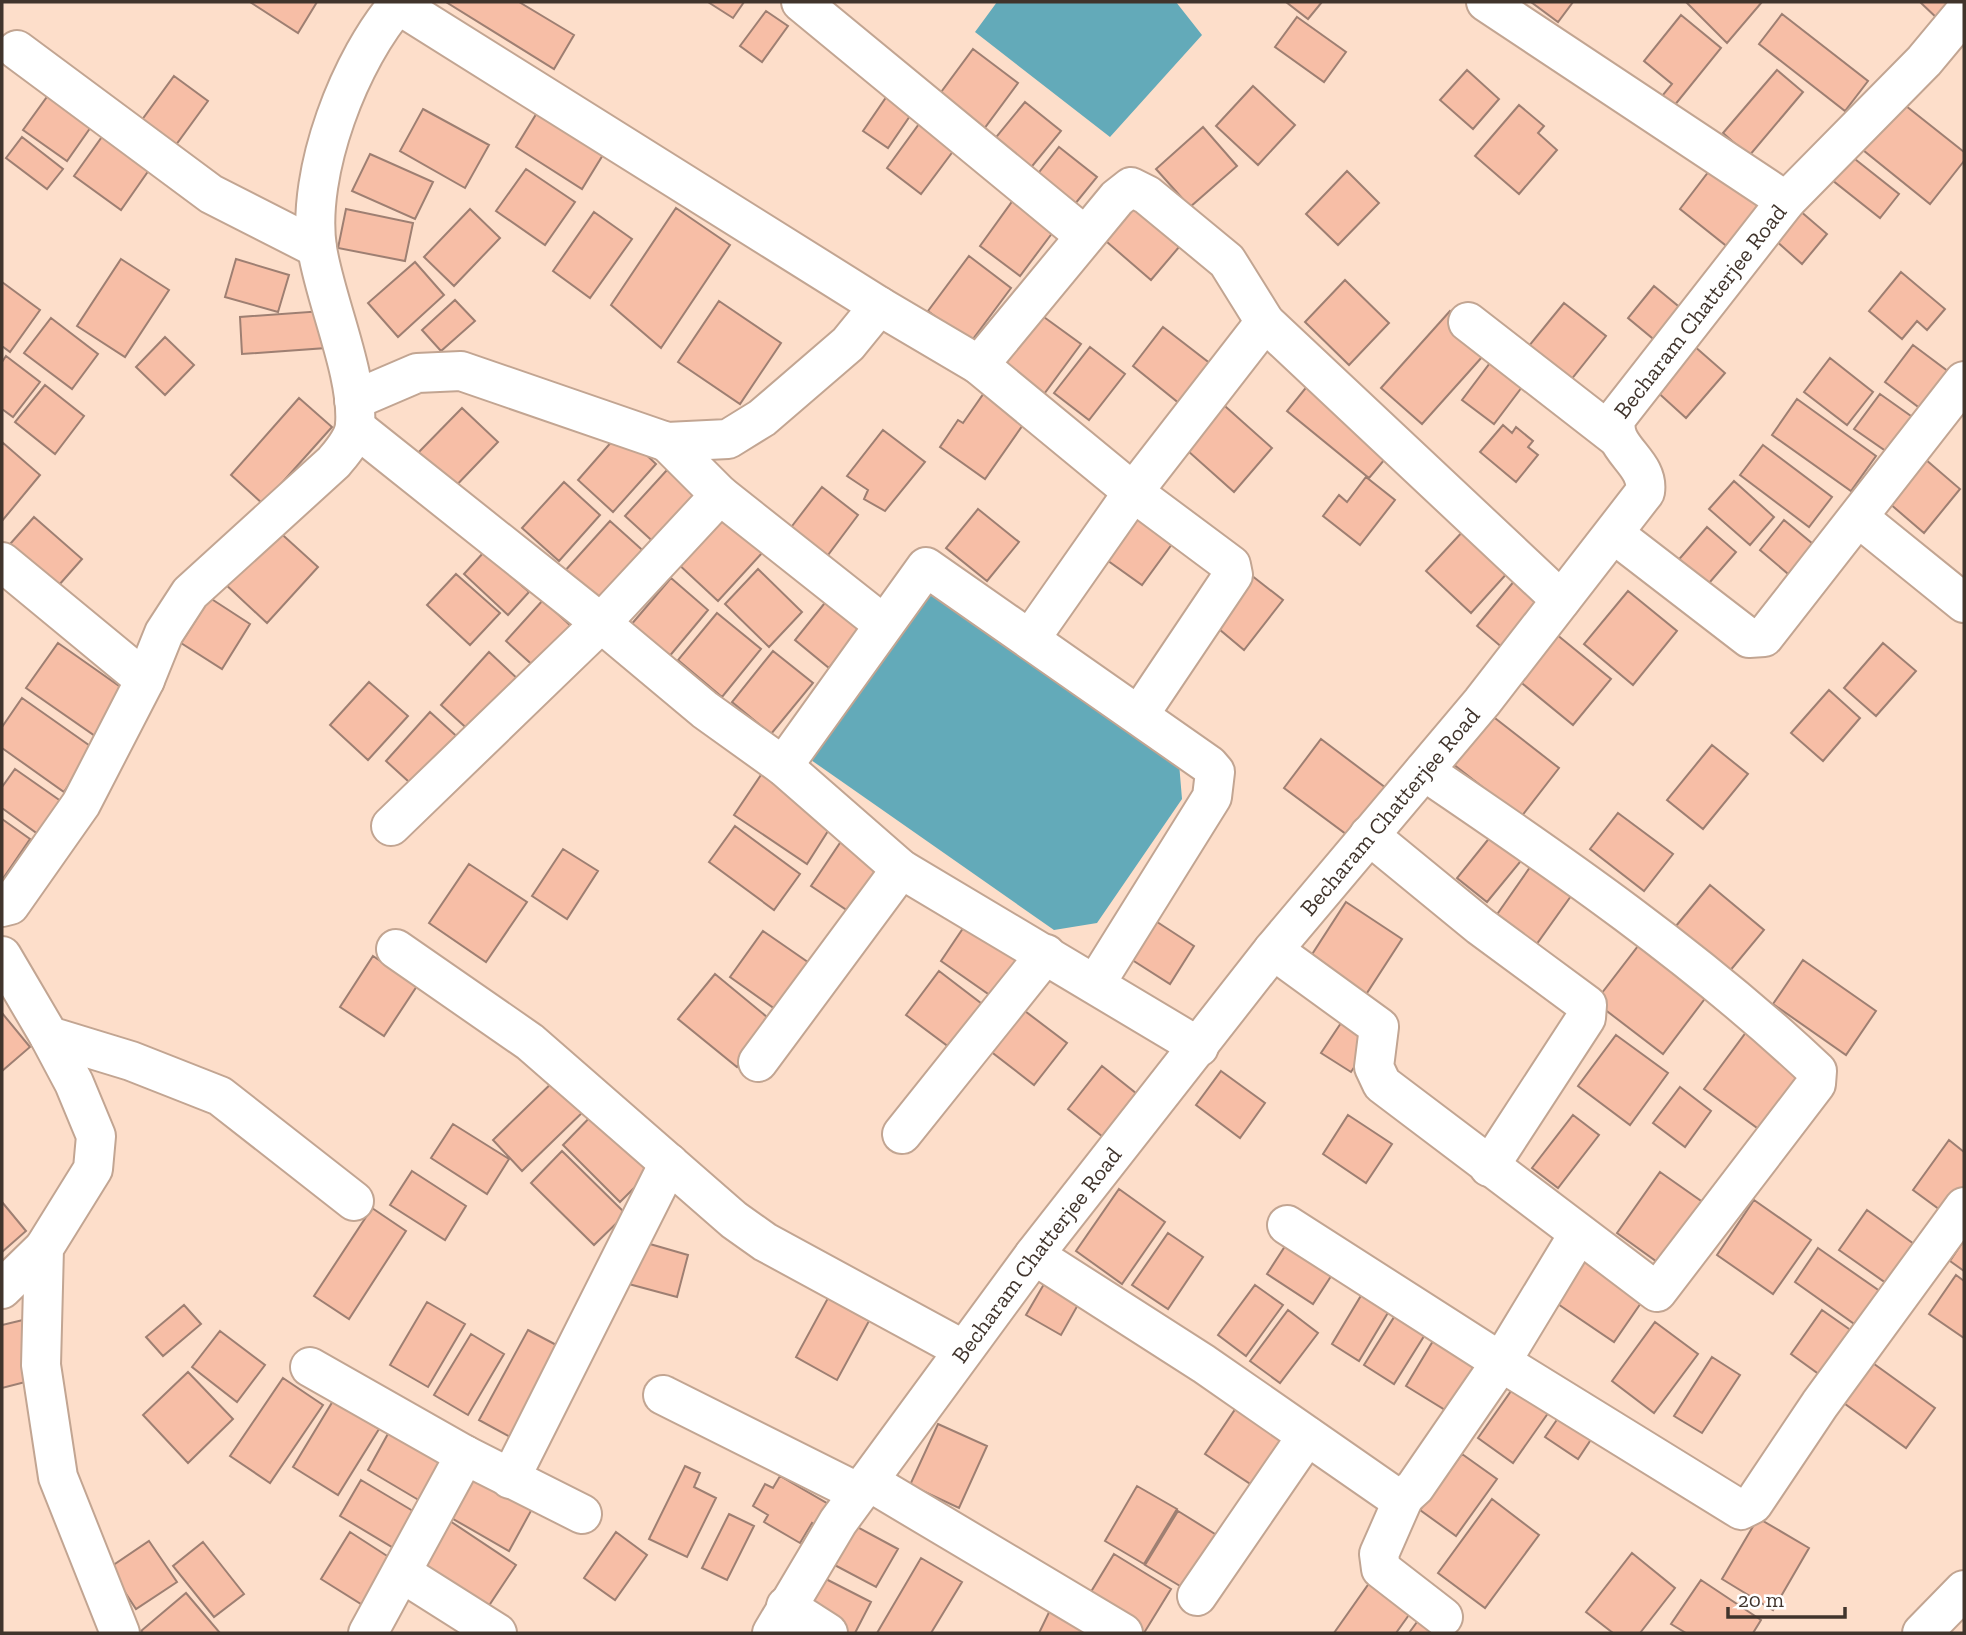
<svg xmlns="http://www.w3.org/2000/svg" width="1966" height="1635" font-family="'Zilla Slab',serif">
<rect width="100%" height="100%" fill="#fddeca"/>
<path fill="#63aab9" d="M 997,2 L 1176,2 L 1202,35 L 1110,137 L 975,32 Z
M 924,587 L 1179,763 L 1182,799 L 1097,923 L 1054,930 L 801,753 Z"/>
<path fill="#f7bea6" stroke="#9e7f72" stroke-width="2" d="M 250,2 L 317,2 L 298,33 Z
M 446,2 L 519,2 L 574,35 L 554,69 Z
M 708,2 L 744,2 L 733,18 Z
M 1286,2 L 1322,2 L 1308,19 Z
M 1531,2 L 1573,2 L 1558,22 Z
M 1686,2 L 1762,2 L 1727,43 Z
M 1920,2 L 1958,2 L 1940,21 Z
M 766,11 L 788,26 L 762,62 L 740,46 Z
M 1782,14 L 1868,81 L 1845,111 L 1759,44 Z
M 1681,15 L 1721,48 L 1674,106 L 1662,96 L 1672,84 L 1644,61 Z
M 1297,17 L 1346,52 L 1324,82 L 1275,47 Z
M 973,49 L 1018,83 L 978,137 L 933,103 Z
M 1467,70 L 1499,99 L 1473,129 L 1440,100 Z
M 1777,70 L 1803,92 L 1749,156 L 1723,133 Z
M 174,76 L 208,101 L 170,153 L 136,128 Z
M 57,83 L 100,114 L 67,161 L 23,130 Z
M 1253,86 L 1295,125 L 1258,165 L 1216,126 Z
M 887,96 L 912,113 L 888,148 L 863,131 Z
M 1025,102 L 1061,131 L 1024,176 L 988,147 Z
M 1901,102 L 1964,152 L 1964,161 L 1930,204 L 1863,150 Z
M 543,103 L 609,145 L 582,189 L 516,147 Z
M 1519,105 L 1544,126 L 1538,133 L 1557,150 L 1519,194 L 1475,156 Z
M 423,109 L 489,145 L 465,188 L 400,151 Z
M 919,124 L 954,150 L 921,194 L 887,168 Z
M 109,127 L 156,160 L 121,210 L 74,176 Z
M 1203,127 L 1237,166 L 1190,207 L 1156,169 Z
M 22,137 L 63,169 L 47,189 L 6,158 Z
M 1059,147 L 1097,177 L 1066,215 L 1029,185 Z
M 1846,152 L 1899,194 L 1880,218 L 1827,176 Z
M 370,154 L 433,182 L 415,219 L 352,191 Z
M 1716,162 L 1771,204 L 1734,252 L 1680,209 Z
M 526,169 L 575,202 L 545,245 L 496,211 Z
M 1347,171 L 1379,203 L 1338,245 L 1306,214 Z
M 1021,189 L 1062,220 L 1020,276 L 980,246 Z
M 1133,196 L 1185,240 L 1151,280 L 1100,236 Z
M 676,208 L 730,245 L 661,348 L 611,305 Z
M 346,209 L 413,223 L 405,261 L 338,248 Z
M 470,209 L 500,238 L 454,286 L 424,257 Z
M 1799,210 L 1827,234 L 1802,264 L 1774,239 Z
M 594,212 L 632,239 L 590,298 L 553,271 Z
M 969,256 L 1011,288 L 970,343 L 928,311 Z
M 121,259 L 169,290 L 125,357 L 77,326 Z
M 236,259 L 289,275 L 278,312 L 225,297 Z
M 415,262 L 444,295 L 398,337 L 368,303 Z
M 1901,272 L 1945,309 L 1927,330 L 1917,321 L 1902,339 L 1869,311 Z
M 1345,280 L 1389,323 L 1349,365 L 1305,322 Z
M 2,282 L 40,310 L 10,352 L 2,346 Z
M 1654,286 L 1689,315 L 1663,347 L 1628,318 Z
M 455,300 L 475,321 L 441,351 L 422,330 Z
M 719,301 L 781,343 L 740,404 L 678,362 Z
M 1564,303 L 1606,336 L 1570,381 L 1528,347 Z
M 323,311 L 326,348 L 242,354 L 240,317 Z
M 1450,311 L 1491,347 L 1422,424 L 1381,388 Z
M 1037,312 L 1081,344 L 1044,394 L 1001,362 Z
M 51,318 L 98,354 L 72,389 L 24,353 Z
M 1163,327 L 1216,368 L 1185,408 L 1133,366 Z
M 165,337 L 194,365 L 165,395 L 136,367 Z
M 1693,345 L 1725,373 L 1686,418 L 1654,389 Z
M 1913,345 L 1949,372 L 1921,409 L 1885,382 Z
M 1090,347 L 1125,374 L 1089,420 L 1054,393 Z
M 6,356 L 40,382 L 13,417 L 2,409 L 2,362 Z
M 1830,358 L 1873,392 L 1847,425 L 1804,392 Z
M 1490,363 L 1522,387 L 1494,424 L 1462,400 Z
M 1313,379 L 1396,446 L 1369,478 L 1287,411 Z
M 45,385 L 84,416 L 55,454 L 15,422 Z
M 984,393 L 1025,422 L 985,479 L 940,447 L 958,420 L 963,423 Z
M 1880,394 L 1918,421 L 1893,456 L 1854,429 Z
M 299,398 L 332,427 L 263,504 L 231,475 Z
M 1217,399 L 1272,448 L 1234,492 L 1179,443 Z
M 1797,399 L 1876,456 L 1851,491 L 1772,435 Z
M 462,408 L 498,442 L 449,493 L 413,458 Z
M 1503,425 L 1512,433 L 1516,427 L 1533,441 L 1528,447 L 1538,455 L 1516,482 L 1480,452 Z
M 883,430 L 925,462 L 885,511 L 864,499 L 868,490 L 847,476 Z
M 621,431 L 656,464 L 613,512 L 578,480 Z
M 2,442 L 40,475 L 2,521 Z
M 1763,445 L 1832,497 L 1809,527 L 1740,475 Z
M 1925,459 L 1960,489 L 1924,533 L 1889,503 Z
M 667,470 L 700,500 L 659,547 L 625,516 Z
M 1366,477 L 1395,500 L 1360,545 L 1323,516 L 1339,495 L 1347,502 Z
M 1734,481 L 1774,517 L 1750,545 L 1709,509 Z
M 564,482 L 600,515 L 559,561 L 522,528 Z
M 822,487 L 858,515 L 825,559 L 789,530 Z
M 1138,497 L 1183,529 L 1142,585 L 1097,553 Z
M 978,509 L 1019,542 L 987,581 L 946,548 Z
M 719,514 L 762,553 L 718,601 L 676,562 Z
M 34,517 L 82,559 L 51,594 L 3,552 Z
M 1784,520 L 1819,549 L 1794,579 L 1760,550 Z
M 610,521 L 649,556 L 601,609 L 563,573 Z
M 1707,527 L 1736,552 L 1703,590 L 1675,564 Z
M 275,528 L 318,567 L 267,623 L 224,583 Z
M 1465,529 L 1510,570 L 1471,613 L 1426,571 Z
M 484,552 L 529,592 L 508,615 L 464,574 Z
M 758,569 L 802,612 L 769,647 L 725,604 Z
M 456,574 L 500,613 L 470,645 L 427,605 Z
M 1520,574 L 1554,603 L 1511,655 L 1477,626 Z
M 1251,575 L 1283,600 L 1244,650 L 1213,624 Z
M 671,578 L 708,610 L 668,658 L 630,626 Z
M 1628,591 L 1677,631 L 1633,685 L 1584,644 Z
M 832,594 L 866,622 L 829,668 L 795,640 Z
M 210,598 L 250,624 L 222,669 L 181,643 Z
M 543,600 L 574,629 L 537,669 L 506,641 Z
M 717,613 L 761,649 L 722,697 L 678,660 Z
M 1556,634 L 1611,679 L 1573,725 L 1518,680 Z
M 58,643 L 129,693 L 98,738 L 26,688 Z
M 1883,643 L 1916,671 L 1876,716 L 1844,688 Z
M 773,651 L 813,683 L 771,734 L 732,702 Z
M 489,652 L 520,681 L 472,733 L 441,705 Z
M 369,682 L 408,716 L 368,760 L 330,725 Z
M 1829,690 L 1860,718 L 1823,761 L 1791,733 Z
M 22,698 L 93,748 L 64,792 L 2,748 L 2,727 Z
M 430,712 L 463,742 L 419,791 L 386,761 Z
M 1491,715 L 1559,768 L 1521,817 L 1453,764 Z
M 1321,739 L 1386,788 L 1350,837 L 1284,788 Z
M 1712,745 L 1748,774 L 1703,829 L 1667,800 Z
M 15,769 L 65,804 L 42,837 L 2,808 L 2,787 Z
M 763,772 L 835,820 L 807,864 L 734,815 Z
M 1618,813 L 1673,854 L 1644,891 L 1590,849 Z
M 2,819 L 30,839 L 2,880 Z
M 735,826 L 800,874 L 774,910 L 709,862 Z
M 1495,831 L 1525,856 L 1487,902 L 1457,878 Z
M 846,834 L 892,866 L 857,917 L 811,886 Z
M 563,849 L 598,871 L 567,919 L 532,896 Z
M 1535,860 L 1576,889 L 1531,952 L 1491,923 Z
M 469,864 L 527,902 L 486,962 L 429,923 Z
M 1710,885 L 1764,930 L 1724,978 L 1671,932 Z
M 1346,902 L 1402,939 L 1365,996 L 1309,959 Z
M 974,912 L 1027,950 L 994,998 L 941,961 Z
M 1151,918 L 1194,946 L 1170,984 L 1126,956 Z
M 763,931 L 815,967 L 782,1014 L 730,977 Z
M 1645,937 L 1713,988 L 1663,1054 L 1595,1002 Z
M 373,956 L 417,986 L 384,1036 L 340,1007 Z
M 1803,960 L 1876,1011 L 1846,1055 L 1773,1004 Z
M 939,971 L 986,1007 L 953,1050 L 906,1015 Z
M 715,974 L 773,1022 L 737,1067 L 678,1019 Z
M 1017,1005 L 1067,1043 L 1034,1085 L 985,1047 Z
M 2,1013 L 30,1047 L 2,1071 Z
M 1345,1017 L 1374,1037 L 1351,1072 L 1321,1053 Z
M 1747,1031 L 1806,1074 L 1764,1133 L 1704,1089 Z
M 1616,1035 L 1668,1073 L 1630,1125 L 1578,1086 Z
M 1102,1066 L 1142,1098 L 1108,1141 L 1068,1109 Z
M 1221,1071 L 1265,1103 L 1240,1138 L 1196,1105 Z
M 559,1076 L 588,1107 L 522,1171 L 493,1140 Z
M 1680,1087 L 1711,1111 L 1685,1147 L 1653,1123 Z
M 599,1108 L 656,1166 L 620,1202 L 563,1145 Z
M 1348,1115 L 1392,1144 L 1366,1183 L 1323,1154 Z
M 1573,1115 L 1599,1135 L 1558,1188 L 1532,1168 Z
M 453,1124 L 509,1159 L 487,1194 L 431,1158 Z
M 1949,1140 L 1964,1152 L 1964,1192 L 1947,1215 L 1913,1190 Z
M 562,1151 L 626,1214 L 594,1245 L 531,1183 Z
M 412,1171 L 466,1206 L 445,1240 L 390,1205 Z
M 1660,1172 L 1704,1203 L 1660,1264 L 1617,1233 Z
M 1119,1189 L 1165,1222 L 1122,1284 L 1076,1251 Z
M 1754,1200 L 1811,1240 L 1773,1294 L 1717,1255 Z
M 2,1202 L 26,1231 L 2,1252 Z
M 372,1208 L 406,1231 L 349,1319 L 314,1296 Z
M 1867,1210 L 1914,1244 L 1886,1283 L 1839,1250 Z
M 1168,1233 L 1203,1257 L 1168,1309 L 1132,1285 Z
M 1291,1237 L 1337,1267 L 1313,1304 L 1267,1274 Z
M 636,1240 L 688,1255 L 677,1297 L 625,1283 Z
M 1964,1240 L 1964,1271 L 1950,1261 Z
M 1818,1248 L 1884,1294 L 1860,1328 L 1795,1282 Z
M 1580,1257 L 1643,1300 L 1614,1342 L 1552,1300 Z
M 1956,1275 L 1964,1281 L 1964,1338 L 1929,1314 Z
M 1044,1284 L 1079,1303 L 1061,1335 L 1026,1315 Z
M 1255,1285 L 1283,1305 L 1246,1356 L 1218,1335 Z
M 1365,1289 L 1392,1306 L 1359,1361 L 1332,1344 Z
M 828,1298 L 869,1321 L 837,1380 L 796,1357 Z
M 427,1302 L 465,1324 L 428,1387 L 390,1365 Z
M 184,1305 L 201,1324 L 163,1356 L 146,1337 Z
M 1401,1306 L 1431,1325 L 1394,1384 L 1364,1365 Z
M 1288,1310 L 1318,1333 L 1280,1383 L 1250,1361 Z
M 1822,1310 L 1859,1336 L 1827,1380 L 1791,1354 Z
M 23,1320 L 37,1379 L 2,1388 L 2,1325 Z
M 1655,1322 L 1698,1354 L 1654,1413 L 1612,1381 Z
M 528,1330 L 562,1348 L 514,1439 L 479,1420 Z
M 220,1331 L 265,1365 L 237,1402 L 192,1367 Z
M 471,1334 L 504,1354 L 468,1415 L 434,1395 Z
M 1433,1341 L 1482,1371 L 1455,1416 L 1406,1386 Z
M 1712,1357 L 1740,1375 L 1702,1433 L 1674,1416 Z
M 1870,1361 L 1935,1408 L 1906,1448 L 1841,1401 Z
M 188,1372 L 233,1419 L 188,1463 L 143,1415 Z
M 283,1378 L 323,1405 L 270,1483 L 230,1456 Z
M 1516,1384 L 1551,1409 L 1513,1463 L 1478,1438 Z
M 333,1401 L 379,1429 L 338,1495 L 293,1467 Z
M 1236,1408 L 1291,1446 L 1261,1491 L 1205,1454 Z
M 1565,1408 L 1598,1429 L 1578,1459 L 1545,1437 Z
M 938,1424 L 987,1446 L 959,1508 L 910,1485 Z
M 389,1432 L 445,1465 L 422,1502 L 368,1470 Z
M 1462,1454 L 1497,1479 L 1456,1536 L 1420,1510 Z
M 685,1466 L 700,1473 L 694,1487 L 716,1498 L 687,1557 L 649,1539 Z
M 471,1474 L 532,1509 L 509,1551 L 448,1516 Z
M 780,1476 L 830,1505 L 818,1527 L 812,1523 L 800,1543 L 764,1522 L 768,1515 L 753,1506 L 765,1484 L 773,1488 Z
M 361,1480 L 418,1514 L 397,1550 L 340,1516 Z
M 1137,1486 L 1177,1509 L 1144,1564 L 1105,1541 Z
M 1492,1499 L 1539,1535 L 1485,1608 L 1438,1573 Z
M 1178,1511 L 1223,1539 L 1190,1592 L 1145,1565 Z
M 729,1514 L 754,1526 L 727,1580 L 702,1568 Z
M 1758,1518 L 1809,1548 L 1773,1610 L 1722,1579 Z
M 450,1521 L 516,1565 L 484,1613 L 418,1569 Z
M 848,1522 L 898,1549 L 876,1587 L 827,1561 Z
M 350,1532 L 398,1563 L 369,1609 L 321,1579 Z
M 616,1532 L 647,1555 L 615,1600 L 584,1578 Z
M 149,1541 L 177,1582 L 136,1609 L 109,1568 Z
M 203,1542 L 244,1594 L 214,1617 L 173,1566 Z
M 1632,1553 L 1675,1588 L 1640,1633 L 1613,1633 L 1586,1612 Z
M 1114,1554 L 1171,1589 L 1144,1633 L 1086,1600 Z
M 921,1558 L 962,1582 L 931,1633 L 877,1633 Z
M 820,1576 L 871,1602 L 855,1633 L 847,1633 L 802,1610 Z
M 1701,1580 L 1761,1620 L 1753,1633 L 1686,1633 L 1671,1624 Z
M 1370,1582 L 1411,1612 L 1396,1633 L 1334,1633 Z
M 186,1593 L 220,1633 L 143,1633 L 141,1631 Z
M 1054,1602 L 1096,1633 L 1039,1633 Z
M 1425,1611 L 1456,1633 L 1409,1633 Z"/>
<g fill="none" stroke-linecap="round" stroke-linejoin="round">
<g stroke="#c2a592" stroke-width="42">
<g id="street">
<path d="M 394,2 L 879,306 L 979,365 L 1117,198 L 1131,187 L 1147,195 L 1227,261 L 1265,322 L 1561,600"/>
<path d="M 801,2 L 1085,236"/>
<path d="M 1486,2 L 1786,201"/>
<path d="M 17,50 L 211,194 L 317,248"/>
<path d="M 1468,322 L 1616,437"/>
<path d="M 979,365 L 1133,492 L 1231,565 L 1233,575 L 1139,715"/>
<path d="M 354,400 L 417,373 L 461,371 L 667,442 L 728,439 L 762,418 L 848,344 L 879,306"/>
<path d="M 355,427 L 601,623 L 720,495 L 667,442"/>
<path d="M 720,495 L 883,624"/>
<path d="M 1859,518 L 1964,603"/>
<path d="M 1614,534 L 1749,638 L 1764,637 L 1964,381"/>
<path d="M 2,562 L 145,680"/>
<path d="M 1030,639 L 1133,492 L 1265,322"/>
<path d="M 783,766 L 926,567 L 1209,765 L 1215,772 L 1212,797 L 1096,983"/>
<path d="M 391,826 L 601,623 L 705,710 L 783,766 L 901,869 L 1199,1047"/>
<path d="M 1369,835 L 1480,926 L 1587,1005 L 1586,1018 L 1489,1167"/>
<path d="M 2,907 L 10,905 L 81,804 L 145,680 L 164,633 L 190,593 L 334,462 C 343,451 354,439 355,425 C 359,375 325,300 317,248 C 306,173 350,58 400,2"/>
<path d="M 396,949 L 530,1042 L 734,1220 L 765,1242 L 962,1349"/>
<path d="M 1273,950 L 1379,1027 L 1374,1067 L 1382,1084 L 1657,1292 L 1816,1084 L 1817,1071 C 1697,958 1560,863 1424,771"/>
<path d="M 2,956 L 49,1036 L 131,1061 L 220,1096 L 354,1201"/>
<path d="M 49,1036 L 74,1083 L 96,1136 L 93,1169 L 44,1248 L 41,1365 L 58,1477 L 120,1633"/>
<path d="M 758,1062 L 901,869"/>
<path d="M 902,1134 L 1046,954"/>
<path d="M 1287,1225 L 1501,1362 L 1578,1235"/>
<path d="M 1034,1255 L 1204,1364 L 1394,1496 L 1404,1497 L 1415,1487 L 1501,1362 L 1741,1510 L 1753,1504 L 1820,1404 L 1964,1207"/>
<path d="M 2,1289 L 44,1248"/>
<path d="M 310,1367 L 465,1455 L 582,1514"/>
<path d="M 663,1395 L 859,1493"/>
<path d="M 510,1479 L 669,1163"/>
<path d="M 868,1481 L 1123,1633"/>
<path d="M 1404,1497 L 1379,1554 L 1381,1569 L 1443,1617"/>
<path d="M 402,1573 L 497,1633"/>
<path d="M 1197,1596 L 1307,1436"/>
<path d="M 786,1606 L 828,1633"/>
<path d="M 368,1633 L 465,1455"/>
<path id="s1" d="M 772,1633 L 838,1522 L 1034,1255 L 1273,950 L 1482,702 L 1645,492 C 1650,461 1607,448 1617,417 L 1786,201 L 1924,61 L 1964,13"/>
<path d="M 1922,1633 L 1964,1590"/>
</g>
</g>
<use href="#street" stroke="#fff" stroke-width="38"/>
</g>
<g text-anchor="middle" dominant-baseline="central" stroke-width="5" stroke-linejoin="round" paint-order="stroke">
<g font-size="23" fill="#40342c" stroke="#fff">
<text stroke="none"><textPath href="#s1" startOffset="1656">Becharam Chatterjee Road</textPath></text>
<text stroke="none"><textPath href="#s1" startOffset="1029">Becharam Chatterjee Road</textPath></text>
<text stroke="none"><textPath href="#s1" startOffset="462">Becharam Chatterjee Road</textPath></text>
</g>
</g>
<rect width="1966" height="1635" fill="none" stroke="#40342c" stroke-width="7"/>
<path d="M1728 1607v10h117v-10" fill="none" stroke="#40342c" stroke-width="3.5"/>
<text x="1738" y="1607" font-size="21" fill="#40342c" stroke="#ffffff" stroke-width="5" paint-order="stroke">20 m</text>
</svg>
